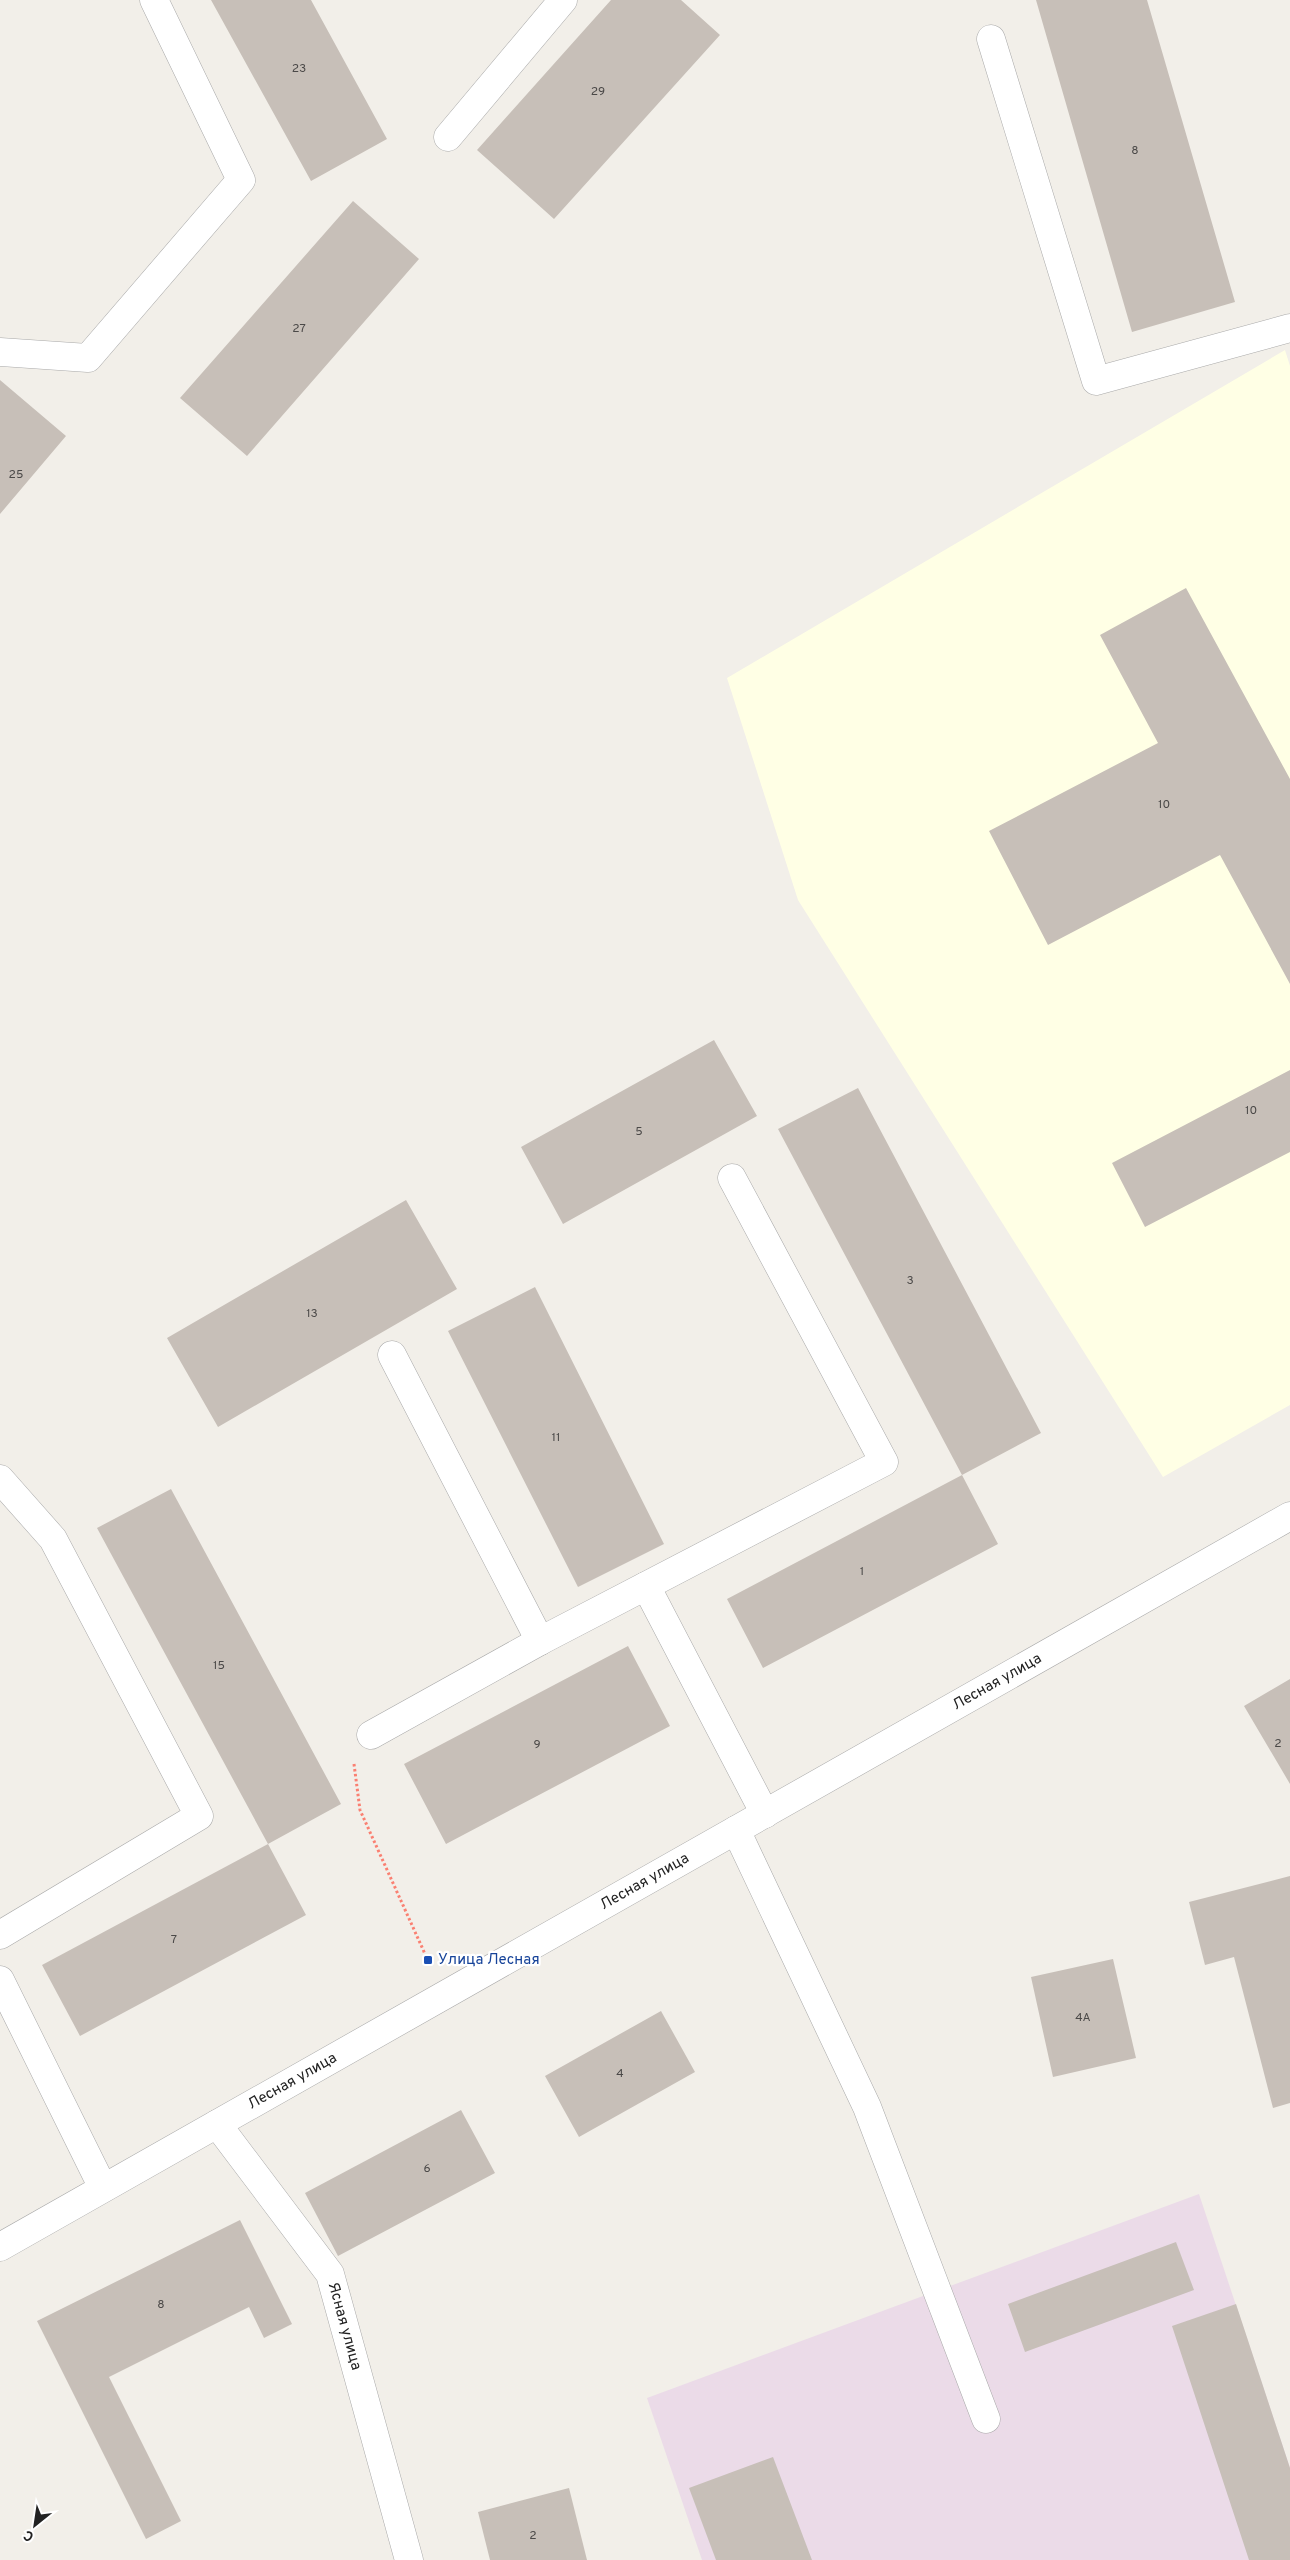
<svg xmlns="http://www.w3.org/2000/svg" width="1290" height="2560" font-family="Overpass,sans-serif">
<rect width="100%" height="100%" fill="#f2efe9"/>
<path fill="#ebdbe8" d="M 1199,2194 L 1290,2468 L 1290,2560 L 702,2560 L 647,2398 Z"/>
<path fill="#ffffe5" d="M 1285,350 L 1290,366 L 1290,1405 L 1163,1477 L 798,900 L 727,678 Z"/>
<path fill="#c7bfb8" d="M 211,0 L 311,0 L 387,139 L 311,181 Z
M 611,0 L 681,0 L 720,35 L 554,219 L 477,150 Z
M 1036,0 L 1147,0 L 1235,302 L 1132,332 Z
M 353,201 L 419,259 L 247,456 L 180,398 Z
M 0,380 L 66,436 L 0,514 Z
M 1186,588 L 1290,779 L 1290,984 L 1220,855 L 1048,945 L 989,831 L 1158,743 L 1100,635 Z
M 714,1040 L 757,1116 L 563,1224 L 521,1147 Z
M 1290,1070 L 1290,1152 L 1145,1227 L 1112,1163 Z
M 858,1088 L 1041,1433 L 962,1475 L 778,1129 Z
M 406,1200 L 457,1289 L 218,1427 L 167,1338 Z
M 535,1287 L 664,1544 L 578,1587 L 448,1331 Z
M 962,1475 L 998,1544 L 763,1668 L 727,1599 Z
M 171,1489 L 341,1804 L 268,1844 L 97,1528 Z
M 628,1646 L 670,1726 L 446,1844 L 404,1764 Z
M 1290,1679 L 1290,1784 L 1244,1706 Z
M 268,1844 L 306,1915 L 80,2036 L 42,1965 Z
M 1290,1876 L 1290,2103 L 1273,2108 L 1234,1957 L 1205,1965 L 1189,1902 Z
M 1113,1959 L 1136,2058 L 1053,2077 L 1031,1977 Z
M 661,2011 L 695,2072 L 579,2137 L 545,2076 Z
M 461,2110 L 495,2173 L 338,2256 L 305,2193 Z
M 240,2220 L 292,2324 L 264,2338 L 249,2307 L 109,2377 L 181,2521 L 146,2539 L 37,2321 Z
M 1176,2242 L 1194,2290 L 1025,2352 L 1008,2304 Z
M 1236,2304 L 1290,2468 L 1290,2560 L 1249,2560 L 1172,2326 Z
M 773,2457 L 812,2560 L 716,2560 L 689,2488 Z
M 569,2488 L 587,2560 L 490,2560 L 478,2512 Z"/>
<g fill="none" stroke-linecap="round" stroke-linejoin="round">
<g stroke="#a9a9a9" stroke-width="29">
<g id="minor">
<path d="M 991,39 L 1096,381 L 1290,328"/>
<path d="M 448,137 L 563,0"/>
<path d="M 0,352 L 88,358 L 241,180 L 154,0"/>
<path d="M 392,1355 L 540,1641"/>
<path d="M 0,1479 L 53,1539 L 199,1816 L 0,1935"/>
<path d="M 646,1586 L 765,1814"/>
<path d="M 371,1735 L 540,1641 L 884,1462 L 732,1178"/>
<path d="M 736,1830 L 867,2107 L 986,2419"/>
<path d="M 0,1980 L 103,2188"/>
<path id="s1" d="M 217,2124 L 330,2274 L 409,2560"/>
<path id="s2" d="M 0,2247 L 1290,1516"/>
</g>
</g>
<path stroke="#fa8072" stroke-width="3" stroke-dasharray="2.5 2.5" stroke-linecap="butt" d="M 354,1764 L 360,1810 L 430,1965"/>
<use href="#minor" stroke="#fff" stroke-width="28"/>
</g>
<rect fill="#1a4fb4" stroke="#fff" stroke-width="2" x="423" y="1955" width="10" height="10" rx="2.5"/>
<g text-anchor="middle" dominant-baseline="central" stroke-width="4.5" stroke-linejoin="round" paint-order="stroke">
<g font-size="12" fill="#4b4948">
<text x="299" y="69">23</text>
<text x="598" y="92">29</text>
<text x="1135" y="151">8</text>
<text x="299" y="329">27</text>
<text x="16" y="475">25</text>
<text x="1164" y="805">10</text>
<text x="1251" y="1111">10</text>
<text x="639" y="1132">5</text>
<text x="910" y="1281">3</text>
<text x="312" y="1314">13</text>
<text x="556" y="1438">11</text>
<text x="862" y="1572">1</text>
<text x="219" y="1666">15</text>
<text x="1278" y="1744">2</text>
<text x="537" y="1745">9</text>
<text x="174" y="1940">7</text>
<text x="1083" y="2018">4А</text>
<text x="620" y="2074">4</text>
<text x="427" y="2169">6</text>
<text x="161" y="2305">8</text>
<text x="533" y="2536">2</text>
</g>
<g font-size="15" fill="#222" stroke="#fff">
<text stroke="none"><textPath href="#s2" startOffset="1146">Лесная улица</textPath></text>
<text stroke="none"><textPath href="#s2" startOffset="741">Лесная улица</textPath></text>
<text stroke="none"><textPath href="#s2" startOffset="336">Лесная улица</textPath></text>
<text stroke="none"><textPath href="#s1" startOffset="242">Ясная улица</textPath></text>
</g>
<g font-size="15" fill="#164399" stroke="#fff" text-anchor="start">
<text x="438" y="1960">Улица Лесная</text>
</g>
</g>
<g transform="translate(35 2525) rotate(210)" stroke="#ffffff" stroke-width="4" paint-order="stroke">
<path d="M0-4L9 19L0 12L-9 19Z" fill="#222222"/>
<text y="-8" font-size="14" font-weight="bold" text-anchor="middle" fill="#222222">С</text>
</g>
</svg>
